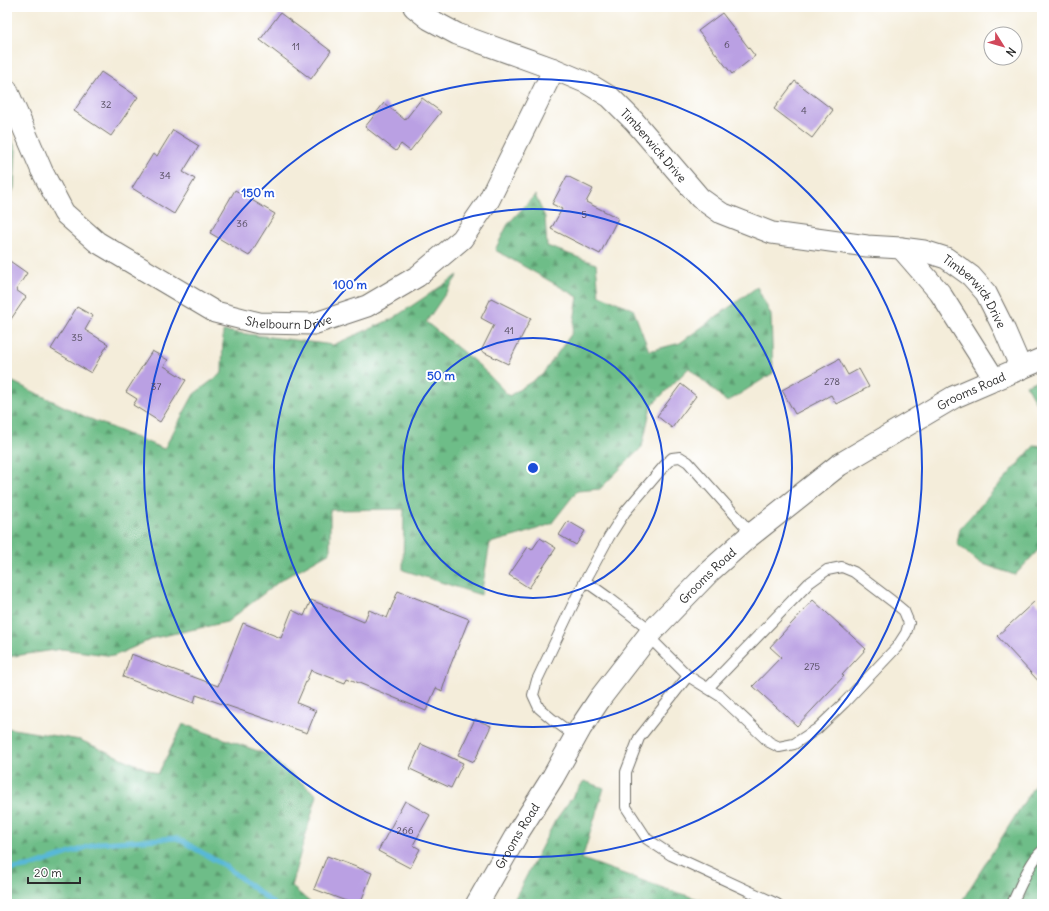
<svg xmlns="http://www.w3.org/2000/svg" width="1049" height="911" font-family="Delius,sans-serif">
<defs>
<pattern id="forest-firs" width="22" height="20" patternUnits="userSpaceOnUse"><rect width="22" height="20" fill="#6ebd88"/><path d="M5 1l3.5 6h-7zM16 11l3.5 6h-7z" fill="#5b9a6f"/></pattern>
</defs>
<rect width="100%" height="100%" fill="#fff"/>
<filter id="ink" filterUnits="userSpaceOnUse"><feTurbulence type="fractalNoise" baseFrequency=".025" numOctaves="2"/><feDisplacementMap in="SourceGraphic" scale="8" xChannelSelector="R" yChannelSelector="G"/><feConvolveMatrix kernelMatrix="1 2 1 2 8 2 1 2 1" color-interpolation-filters="sRGB"/></filter>
<filter id="wash" filterUnits="userSpaceOnUse"><feTurbulence type="fractalNoise" baseFrequency=".012" numOctaves="4" result="noise"/><feDisplacementMap in="SourceGraphic" scale="16" xChannelSelector="R" yChannelSelector="G"/><feGaussianBlur stdDeviation="0.9" result="paint"/><feColorMatrix in="noise" values="0 0 0 0 0 0 0 0 0 0 0 0 0 0 0 0 0 1.4 0 .05"/><feComposite in="paint" operator="in"/></filter>
<g filter="url(#wash)">
<rect width="100%" height="100%" fill="#f4edda"/>
<path fill="url(#forest-firs)" stroke="#4c745a" d="M 7,127 L 16,150 L 14,188 L 7,206 Z
M 535,195 L 545,217 L 547,246 L 596,264 L 599,295 L 633,309 L 649,351 L 680,343 L 757,287 L 771,315 L 773,373 L 727,402 L 689,368 L 651,406 L 642,447 L 600,489 L 577,491 L 551,524 L 523,534 L 490,543 L 481,595 L 403,570 L 404,509 L 330,510 L 330,552 L 281,580 L 227,622 L 154,638 L 114,656 L 62,649 L 7,657 L 7,379 L 88,418 L 164,449 L 194,394 L 222,373 L 223,331 L 333,345 L 392,319 L 458,275 L 426,322 L 480,366 L 509,396 L 542,375 L 572,333 L 578,297 L 495,250 L 508,224 Z
M 1042,378 L 1042,414 L 1026,385 Z
M 1035,445 L 1042,446 L 1042,549 L 1040,548 L 1015,575 L 980,563 L 957,544 L 960,528 Z
M 183,724 L 266,754 L 317,795 L 291,886 L 312,904 L 7,904 L 7,728 L 80,740 L 158,774 Z
M 1042,773 L 1042,904 L 960,904 L 1041,775 Z
M 584,781 L 604,788 L 582,859 L 666,889 L 714,904 L 512,904 L 555,821 Z"/>
<g fill="none" stroke-linecap="round" stroke-linejoin="round">
<path stroke="#59b8d7" stroke-width="5" d="M 7,870 L 32,866 L 99,843 L 177,838 L 225,866 L 274,904"/>
</g>
<g id="blocks">
<path fill="#baa0e3" d="M 280,13 L 331,51 L 311,79 L 260,40 Z
M 722,13 L 755,56 L 732,74 L 698,31 Z
M 101,72 L 138,97 L 111,136 L 74,111 Z
M 795,81 L 833,110 L 812,138 L 774,109 Z
M 422,98 L 441,112 L 410,151 L 401,144 L 396,151 L 365,127 L 384,103 L 405,120 Z
M 173,130 L 199,146 L 183,172 L 195,179 L 174,214 L 132,188 L 153,154 L 157,156 Z
M 567,176 L 593,189 L 586,202 L 618,218 L 600,254 L 551,229 L 562,209 L 552,204 Z
M 235,190 L 275,214 L 249,256 L 210,233 Z
M 7,259 L 27,273 L 16,290 L 26,297 L 7,325 Z
M 491,298 L 531,318 L 508,364 L 481,351 L 494,325 L 481,318 Z
M 77,307 L 93,316 L 85,330 L 108,344 L 91,373 L 51,349 Z
M 152,351 L 168,360 L 164,366 L 186,380 L 160,422 L 133,405 L 137,399 L 126,392 Z
M 839,359 L 848,375 L 859,369 L 869,387 L 836,404 L 831,395 L 795,414 L 782,390 Z
M 681,384 L 696,396 L 672,428 L 657,416 Z
M 568,521 L 585,531 L 576,545 L 559,535 Z
M 540,538 L 556,548 L 529,588 L 509,575 L 528,547 L 532,550 Z
M 398,591 L 469,619 L 449,669 L 442,691 L 436,688 L 426,711 L 347,678 L 345,683 L 311,670 L 297,703 L 316,711 L 307,733 L 196,695 L 194,703 L 123,677 L 131,654 L 218,686 L 243,623 L 281,638 L 292,610 L 304,616 L 311,600 L 364,622 L 369,610 L 387,618 Z
M 813,600 L 866,649 L 842,675 L 844,676 L 797,726 L 753,686 L 781,657 L 770,647 Z
M 1035,601 L 1042,608 L 1042,685 L 997,636 Z
M 475,719 L 491,726 L 474,762 L 458,755 Z
M 421,744 L 463,763 L 451,788 L 410,769 Z
M 405,801 L 430,815 L 413,845 L 420,849 L 410,868 L 378,851 Z
M 327,856 L 372,873 L 360,904 L 354,904 L 314,889 Z"/>
</g>
</g>
<g filter="url(#ink)">
<use href="#blocks" fill-opacity="0" stroke="#716f68" stroke-width="1"/>
<g fill="none" stroke-linecap="round" stroke-linejoin="round">
<g stroke="#716f68" stroke-width="12">
<path id="lane" d="M 585,581 L 609,598 L 652,631
M 648,636 L 688,676 L 639,738 L 626,772 L 626,807 L 647,839 L 671,855 L 777,904
M 688,676 L 720,696 L 769,742 L 779,747 L 794,744 L 817,729 L 844,703 L 897,647 L 906,633 L 909,623 L 904,611 L 892,601 L 854,572 L 842,567 L 827,570 L 809,583 L 708,688
M 576,737 L 552,719 L 539,708 L 533,695 L 537,680 L 577,596 L 609,537 L 625,512 L 665,465 L 672,458 L 680,457 L 688,462 L 752,534
M 1012,904 C 1019,889 1030,861 1042,851"/>
</g>
<g stroke="#716f68" stroke-width="23">
<g id="street">
<path id="s1" d="M 414,7 L 429,19 L 457,34 L 554,69 L 587,83 L 610,97 L 634,121 L 700,198 L 721,213 L 772,233 L 867,246 L 901,248 L 924,251 L 946,258 L 971,276 L 986,293 L 1005,331 L 1021,368"/>
<path id="s2" d="M 7,90 L 42,171 L 64,213 L 97,242 L 215,312 L 259,323 L 313,324 L 367,306 L 418,276 L 462,239 L 489,200 L 554,69"/>
<path d="M 901,248 L 940,293 L 995,380"/>
</g>
</g>
<g stroke="#716f68" stroke-width="24">
<g id="secondary">
<path id="s3" d="M 477,904 L 517,834 L 553,777 L 581,727 L 601,697 L 652,631 L 710,571 L 747,538 L 839,465 L 954,397 L 1042,359"/>
</g>
</g>
<use href="#lane" stroke="#fff" stroke-width="10"/>
<use href="#street" stroke="#fff" stroke-width="21"/>
<use href="#secondary" stroke="#fff" stroke-width="22"/>
</g>
</g>
<g fill="none" stroke="#1d4ed8" stroke-width="2">
<circle cx="533" cy="468" r="130"/>
<circle cx="533" cy="468" r="259"/>
<circle cx="533" cy="468" r="389"/>
</g>
<g text-anchor="middle" dominant-baseline="central" stroke-width="4" stroke-linejoin="round" paint-order="stroke">
<g font-size="10" fill="#4f4859">
<text x="727" y="44">6</text>
<text x="296" y="46">11</text>
<text x="106" y="104">32</text>
<text x="804" y="110">4</text>
<text x="165" y="175">34</text>
<text x="584" y="214">5</text>
<text x="242" y="223">36</text>
<text x="509" y="330">41</text>
<text x="77" y="337">35</text>
<text x="832" y="381">278</text>
<text x="156" y="386">37</text>
<text x="812" y="666">275</text>
<text x="405" y="830">266</text>
</g>
<g font-size="12" fill="#2b2b2b" stroke="#fff">
<text stroke="none"><textPath href="#s1" startOffset="282">Timberwick Drive</textPath></text>
<text stroke="none"><textPath href="#s1" startOffset="654">Timberwick Drive</textPath></text>
<text stroke="none"><textPath href="#s2" startOffset="392">Shelbourn Drive</textPath></text>
<text stroke="none"><textPath href="#s3" startOffset="727">Grooms Road</textPath></text>
<text stroke="none"><textPath href="#s3" startOffset="403">Grooms Road</textPath></text>
<text stroke="none"><textPath href="#s3" startOffset="79">Grooms Road</textPath></text>
</g>
</g>
<circle cx="533" cy="468" r="6" fill="#1d4ed8" stroke="#fff" stroke-width="2"/>
<g font-size="12" text-anchor="middle" font-weight="bold" fill="#1d4ed8" stroke="#fff" stroke-width="4" stroke-linejoin="round" paint-order="stroke">
<text x="258" y="197">150 m</text>
<text x="350" y="289">100 m</text>
<text x="441" y="380">50 m</text>
</g>
<rect width="1049" height="911" fill="none" stroke="#fff" stroke-width="24"/>
<g transform="translate(1003 46) rotate(127)"><circle r="19" fill="#ffffff" stroke="#aaaaaa"/>
<path d="M0-3L7 15L0 10L-7 15Z" fill="#d1495b"/>
<text y="-6" font-size="11" font-weight="bold" text-anchor="middle" fill="#2b2b2b">N</text>
</g>
<path d="M28 877v6h52v-6" fill="none" stroke="#2b2b2b" stroke-width="2"/>
<text x="34" y="877" font-size="12" fill="#2b2b2b" stroke="#ffffff" stroke-width="3" paint-order="stroke">20 m</text>
</svg>
